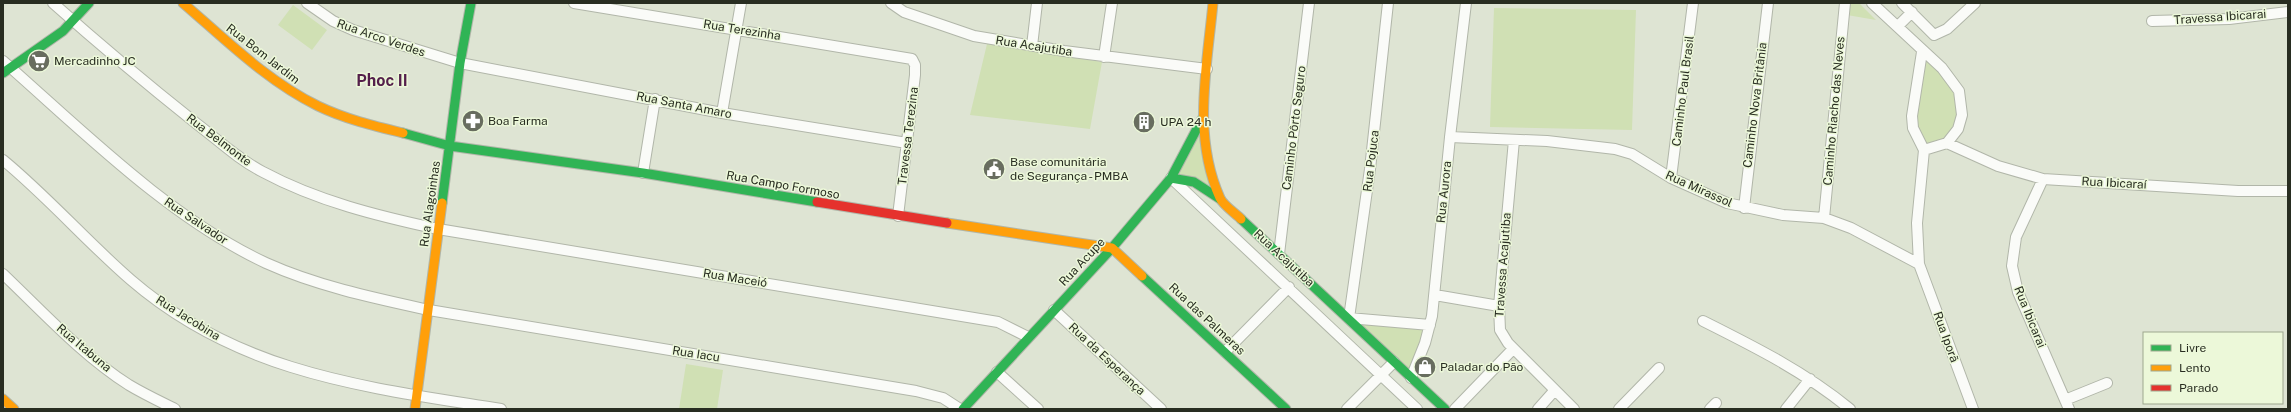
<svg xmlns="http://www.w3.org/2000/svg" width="2291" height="412" font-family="'Public Sans',sans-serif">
<rect width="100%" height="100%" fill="#dee4d3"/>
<path fill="#d0e0b4" d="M 1849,3 L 1859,3 L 1876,20 L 1847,15 Z
M 293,5 L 327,30 L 312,50 L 278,25 Z
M 1494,8 L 1636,10 L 1632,130 L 1490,127 Z
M 987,44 L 1102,62 L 1090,129 L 970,115 Z
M 1922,48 L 1956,87 L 1958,114 L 1947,149 L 1932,148 L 1921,139 L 1913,117 Z
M 1200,128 L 1218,197 L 1176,174 Z
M 1349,318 L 1426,323 L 1411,376 Z
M 686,364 L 723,370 L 717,409 L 679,409 Z"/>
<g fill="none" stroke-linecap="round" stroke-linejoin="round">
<g stroke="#b1b6a9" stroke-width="12">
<path id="street" d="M 53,3 C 100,45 148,85 197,124 C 218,140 239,160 263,172 C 317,201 378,216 438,229 L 998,322 L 1028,337
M 307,3 L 333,21 L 353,30 L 460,63 L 722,113 L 907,143
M 574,3 L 912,59 L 915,65 L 915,75 L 898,216
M 891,3 L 904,12 L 974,36 L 1064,51 L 1207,69
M 1388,3 L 1370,169 L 1349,318 L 1430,325
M 1872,3 L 1942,68 L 1959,91 L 1962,115 L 1958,129 L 1947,143 L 1924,150
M 1902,3 L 1934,35 L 1947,29 L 1975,3
M 2152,21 L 2229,19 L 2288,12
M 1898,26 L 1912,12
M 1032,46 L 1037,3
M 1922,52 L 1912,116 L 1913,128 L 1924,150 L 1917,223 L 1919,264 L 1973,409
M 1104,57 L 1112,3
M 3,61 C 84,132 168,217 266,263 C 317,286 374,298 429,310 L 916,391 L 943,398 L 960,409
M 722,113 L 741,3
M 1450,137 L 1547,141 L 1615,149 L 1632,154 L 1671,178 L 1727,203 L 1783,215 L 1824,218 L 1851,228 L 1919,264
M 1514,140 L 1499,306 L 1500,330 L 1508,343 L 1574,409
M 1947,143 L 1998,166 L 2043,179 L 2238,191 L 2288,191
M 3,160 C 48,197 87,242 131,280 C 240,374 366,387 501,409
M 643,173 L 655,99
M 1171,178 L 1417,409
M 1671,178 L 1693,3
M 2043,179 L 2016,237 L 2012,266 L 2018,292 L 2069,409
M 1744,208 L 1768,3
M 1824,218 L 1845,3
M 1279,254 L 1309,3
M 3,274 C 43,312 82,355 129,385 C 144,394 159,401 175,409
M 1435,295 L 1499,306
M 1054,310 L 1161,409
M 1703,321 C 1755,347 1805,372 1850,409
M 1225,352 L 1289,287
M 997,372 L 1038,409
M 1411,378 L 1425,343 L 1432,316 L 1450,137 L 1466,3
M 2065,400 L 2107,383
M 1347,409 L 1394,362
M 1455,409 L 1513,349
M 1538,409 L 1554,391
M 1619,409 L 1659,368
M 1710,409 L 1716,403
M 1786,409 L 1810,379"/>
</g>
<g stroke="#b1b6a9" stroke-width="11">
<path id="fast" d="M 3,73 L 63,31 L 89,3
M 403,133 L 450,146 L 643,173 L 817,202
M 1171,178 L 1194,182 L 1220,199
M 442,203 L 460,63 L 471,3
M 1241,219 L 1445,409
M 1142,276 L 1286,409
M 963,409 L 1112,248 L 1171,178 L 1202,119"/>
</g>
<g stroke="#b1b6a9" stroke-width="11">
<path id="slow" d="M 183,3 C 226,40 267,81 318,106 C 345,119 374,126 403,133
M 1213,3 C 1207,67 1192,136 1220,198 C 1223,205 1235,213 1241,219
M 947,223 L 1112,248 L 1142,276
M 3,399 L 14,409
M 415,409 L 442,203"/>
</g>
<g stroke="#b1b6a9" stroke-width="11">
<path id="jam" d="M 817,202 L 947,223"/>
</g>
<use href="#street" stroke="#fafbf8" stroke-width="10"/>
<use href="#fast" stroke="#30b455" stroke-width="9"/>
<use href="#slow" stroke="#ff9f0a" stroke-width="9"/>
<use href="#jam" stroke="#e5322d" stroke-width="9"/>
</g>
<defs>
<g id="supermarket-disc" transform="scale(1.15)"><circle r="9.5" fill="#686d5f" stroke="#ecf8d9"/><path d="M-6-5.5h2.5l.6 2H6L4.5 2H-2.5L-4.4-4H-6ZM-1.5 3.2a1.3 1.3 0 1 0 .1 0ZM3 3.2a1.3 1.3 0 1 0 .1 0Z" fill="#fff"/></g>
<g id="pharmacy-disc" transform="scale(1.15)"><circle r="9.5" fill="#686d5f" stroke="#ecf8d9"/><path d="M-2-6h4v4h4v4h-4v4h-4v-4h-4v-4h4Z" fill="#fff"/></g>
<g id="building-disc" transform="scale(1.15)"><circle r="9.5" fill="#686d5f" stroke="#ecf8d9"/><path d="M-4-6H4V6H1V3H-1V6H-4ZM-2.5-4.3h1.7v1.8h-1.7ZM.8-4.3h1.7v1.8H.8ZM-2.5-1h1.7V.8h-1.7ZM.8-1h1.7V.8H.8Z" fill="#fff"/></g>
<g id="civic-disc" transform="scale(1.15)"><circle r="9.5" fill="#686d5f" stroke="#ecf8d9"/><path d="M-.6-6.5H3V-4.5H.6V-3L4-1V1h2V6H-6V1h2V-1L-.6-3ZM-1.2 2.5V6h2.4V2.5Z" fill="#fff"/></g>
<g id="shop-disc" transform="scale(1.15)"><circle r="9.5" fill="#686d5f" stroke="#ecf8d9"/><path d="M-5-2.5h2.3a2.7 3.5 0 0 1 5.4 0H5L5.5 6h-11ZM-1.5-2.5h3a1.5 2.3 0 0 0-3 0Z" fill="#fff"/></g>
</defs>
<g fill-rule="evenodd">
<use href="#supermarket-disc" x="39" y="61"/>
<use href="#pharmacy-disc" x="473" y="121"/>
<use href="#building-disc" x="1144" y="122"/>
<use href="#civic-disc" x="994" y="169"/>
<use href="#shop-disc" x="1425" y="367"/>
</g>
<g text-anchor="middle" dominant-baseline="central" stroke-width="3" stroke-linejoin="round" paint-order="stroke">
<g font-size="12" fill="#282d21" stroke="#ecf8d9">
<text transform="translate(2220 17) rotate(-4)">Travessa Ibicarai</text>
<text transform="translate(742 30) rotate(9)">Rua Terezinha</text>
<text transform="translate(381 38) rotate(19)">Rua Arco Verdes</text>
<text transform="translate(1034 46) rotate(9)">Rua Acajutiba</text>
<text transform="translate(263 54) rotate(38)">Rua Bom Jardim</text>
<text transform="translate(1683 91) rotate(-83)">Caminho Paul Brasil</text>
<text transform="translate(684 105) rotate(11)">Rua Santa Amaro</text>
<text transform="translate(1755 105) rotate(-83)">Caminho Nova Britânia</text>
<text transform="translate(1834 111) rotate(-85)">Caminho Riacho das Neves</text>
<text transform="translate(1294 128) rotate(-83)">Caminho Pôrto Seguro</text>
<text transform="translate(908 136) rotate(-83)">Travessa Terezina</text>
<text transform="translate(219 140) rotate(37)">Rua Belmonte</text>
<text transform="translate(1371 161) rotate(-83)">Rua Pojuca</text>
<text transform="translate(2114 183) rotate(3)">Rua Ibicaraí</text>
<text transform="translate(783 185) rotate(10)">Rua Campo Formoso</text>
<text transform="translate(1699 189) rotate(24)">Rua Mirassol</text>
<text transform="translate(1444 192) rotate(-84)">Rua Aurora</text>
<text transform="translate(430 204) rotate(-82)">Rua Alagoinhas</text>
<text transform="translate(196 221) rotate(34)">Rua Salvador</text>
<text transform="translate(1284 258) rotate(43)">Rua Acajutiba</text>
<text transform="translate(1082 262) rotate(-47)">Rua Acupe</text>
<text transform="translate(1503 265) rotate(-86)">Travessa Acajutiba</text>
<text transform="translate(735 278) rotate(9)">Rua Maceió</text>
<text transform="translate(2030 317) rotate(68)">Rua Ibicarai</text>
<text transform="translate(188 318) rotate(32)">Rua Jacobina</text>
<text transform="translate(1207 319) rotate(43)">Rua das Palmeras</text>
<text transform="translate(1946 337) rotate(70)">Rua Iporã</text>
<text transform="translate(84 348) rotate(40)">Rua Itabuna</text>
<text transform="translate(696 354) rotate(9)">Rua Iacu</text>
<text transform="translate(1107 359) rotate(43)">Rua da Esperança</text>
</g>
<g font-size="12" fill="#282d21" stroke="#ecf8d9" text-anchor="start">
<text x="54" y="61">Mercadinho JC</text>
<text x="488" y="121">Boa Farma</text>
<text x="1160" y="122">UPA 24 h</text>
<text x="1010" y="162">Base comunitária<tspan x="1010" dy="14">de Segurança - PMBA</tspan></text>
<text x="1440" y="367">Paladar do Pão</text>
</g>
<g font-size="16" font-weight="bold" fill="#541f4b" stroke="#ecf8d9">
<text x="382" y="80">Phoc II</text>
</g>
</g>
<rect width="2291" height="412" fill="none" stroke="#282d21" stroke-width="8"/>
<rect x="2143" y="332" width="140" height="72" fill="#ecf8d9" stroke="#9ea78f"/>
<rect x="2151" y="345" width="20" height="6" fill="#30b455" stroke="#9ea78f"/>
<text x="2179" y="352" font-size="12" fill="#282d21">Livre</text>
<rect x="2151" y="365" width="20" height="6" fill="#ff9f0a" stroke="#9ea78f"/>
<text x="2179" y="372" font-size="12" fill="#282d21">Lento</text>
<rect x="2151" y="385" width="20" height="6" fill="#e5322d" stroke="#9ea78f"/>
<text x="2179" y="392" font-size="12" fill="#282d21">Parado</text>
</svg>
